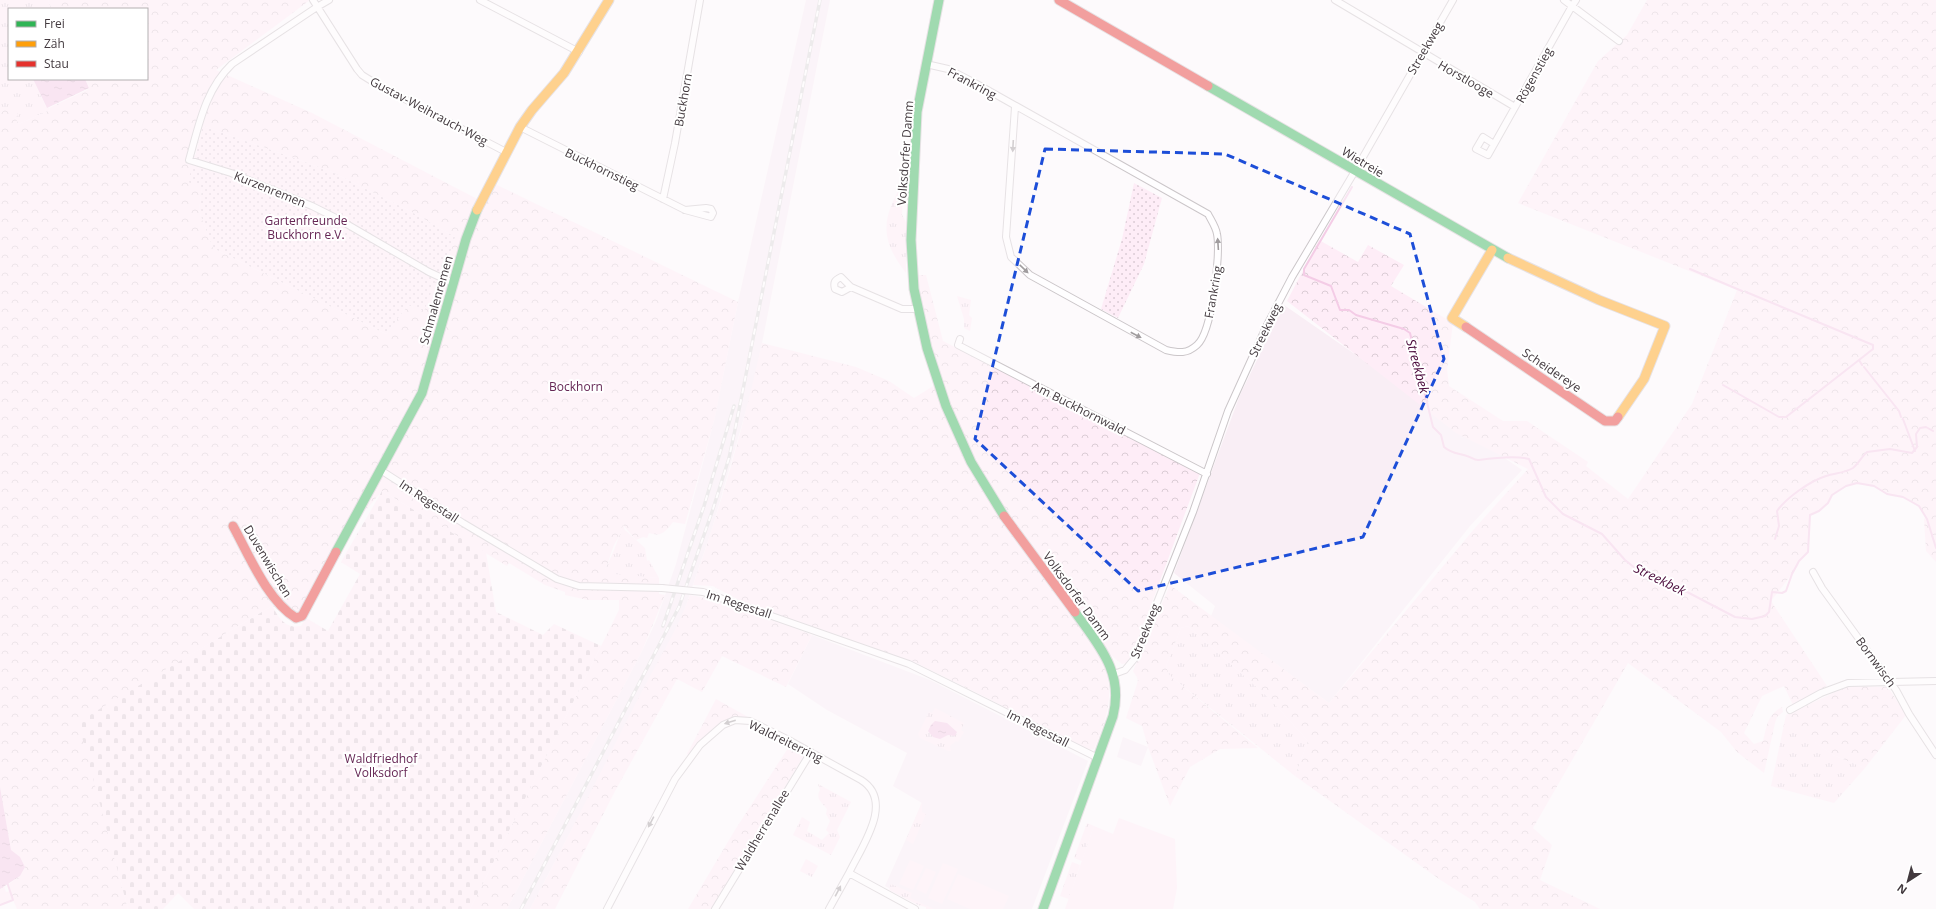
<svg xmlns="http://www.w3.org/2000/svg" width="1936" height="909" font-family="'Open Sans',sans-serif">
<defs>
<pattern id="grass-tufts" width="24" height="20" patternUnits="userSpaceOnUse"><rect width="24" height="20" fill="#feedf7"/><path d="M3 7l-1-3M5 7V3M7 7l1-3M15 17l-1-3M17 17v-4M19 17l1-3" fill="none" stroke="#dbccd5"/></pattern>
<pattern id="forest-crowns" width="20" height="18" patternUnits="userSpaceOnUse"><rect width="20" height="18" fill="#feedf7"/><path d="M2 6a3 3 0 1 1 6 0M12 15a3 3 0 1 1 6 0" fill="none" stroke="#dbccd5"/></pattern>
<pattern id="cemetery-stones" width="16" height="16" patternUnits="userSpaceOnUse"><rect width="16" height="16" fill="#feedf7"/><path d="M2 7V4a2 2 0 0 1 4 0v3zM10 15v-3a2 2 0 0 1 4 0v3z" fill="#dbccd5"/></pattern>
<pattern id="garden-dots" width="8" height="8" patternUnits="userSpaceOnUse"><rect width="8" height="8" fill="#feedf7"/><path d="M2 2h.1M6 6h.1" fill="none" stroke="#dbccd5" stroke-width="1.8" stroke-linecap="round"/></pattern>
<pattern id="water-ripples" width="26" height="14" patternUnits="userSpaceOnUse"><rect width="26" height="14" fill="#f4cce6"/><path d="M2 4q2-2 4 0t4 0M15 11q2-2 4 0t4 0" fill="none" stroke="#d2b0c6"/></pattern>
</defs>
<rect width="100%" height="100%" fill="#fdfafc"/>
<path fill="#f9eef5" d="M 806,0 L 830,0 L 762,343 L 753,386 L 712,529 L 681,620 L 641,694 L 594,787 L 530,909 L 507,909 L 642,651 L 656,621 L 676,564 L 714,421 L 738,302 Z
M 1284,305 L 1522,470 L 1470,526 L 1329,703 L 1211,616 L 1215,606 L 1174,573 L 1240,395 Z
M 812,635 L 930,680 L 1088,761 L 1032,909 L 930,909 L 885,886 L 922,803 L 893,786 L 907,753 L 827,710 L 788,684 Z
M 1123,737 L 1148,747 L 1141,766 L 1117,757 Z"/>
<path fill="url(#grass-tufts)" d="M 0,0 L 48,0 L 52,9 L 9,9 L 9,79 L 33,79 L 46,107 L 49,108 L 50,110 L 19,124 L 15,118 L 4,110 L 0,114 Z
M 903,183 L 902,215 L 906,222 L 906,273 C 880,239 881,219 903,183 Z
M 957,296 L 971,300 L 969,315 L 972,318 L 970,331 L 964,328 L 964,319 Z
M 623,525 L 625,530 L 645,548 L 647,561 L 649,560 L 659,578 L 602,574 C 611,560 618,540 623,525 Z
M 1188,626 L 1269,698 L 1308,741 L 1295,776 L 1169,675 L 1166,666 L 1181,628 Z
M 935,708 L 964,723 L 961,730 L 964,732 L 958,742 L 956,741 L 950,746 L 951,751 L 948,751 L 920,738 L 918,734 L 929,712 L 932,713 Z
M 1786,715 L 1790,724 L 1833,755 L 1865,768 L 1834,803 L 1771,786 Z
M 818,784 L 851,802 L 837,830 L 840,837 L 831,855 L 793,835 L 802,817 L 810,822 L 807,831 L 822,840 L 829,833 L 826,830 L 830,821 L 826,814 L 827,809 C 822,802 815,799 820,790 Z
M 922,802 L 922,812 L 926,814 L 913,844 L 906,840 Z
M 1087,823 L 1094,826 L 1082,861 L 1074,858 Z
M 806,859 L 818,866 L 812,877 L 800,871 Z
M 1072,862 L 1080,865 L 1069,899 L 1060,896 Z
M 891,884 L 912,893 L 910,898 L 934,909 L 926,909 L 926,907 L 918,905 L 891,891 L 889,889 Z"/>
<path fill="url(#forest-crowns)" fill-rule="evenodd" d="M 48,0 L 310,0 L 216,70 L 312,113 L 483,202 L 493,183 L 738,302 L 714,421 L 685,524 L 673,522 C 665,532 662,537 649,533 L 647,538 L 643,537 L 636,540 L 623,525 C 621,532 619,537 615,543 C 610,553 609,564 603,573 L 659,578 L 659,594 L 665,595 L 642,651 L 507,909 L 470,909 L 619,610 L 619,600 L 588,600 L 565,595 L 565,592 L 545,585 L 509,563 L 507,566 L 382,491 L 343,537 L 299,614 L 272,606 L 79,722 L 128,909 L 17,909 L 13,900 L 0,905 L 0,889 L 4,886 L 6,892 L 10,891 L 11,893 L 9,884 L 20,876 L 25,867 L 11,850 L 0,787 L 0,114 L 4,110 L 16,109 L 18,115 L 15,118 L 19,124 L 50,110 L 49,108 L 87,90 L 89,87 L 85,79 L 147,79 L 147,9 L 52,9 ZM 203,126 L 330,171 L 408,210 L 455,237 L 440,283 L 435,281 L 424,310 L 408,305 L 386,334 L 213,248 L 199,211 L 202,188 L 194,155 Z
M 1647,0 L 1936,0 L 1936,562 L 1926,551 L 1924,519 L 1926,517 L 1920,508 L 1905,498 L 1887,494 L 1874,486 L 1860,483 L 1843,487 L 1832,495 L 1828,503 L 1819,511 L 1810,515 L 1808,552 L 1799,561 L 1798,566 L 1771,601 L 1827,686 L 1793,705 L 1784,686 L 1762,696 L 1744,733 L 1754,744 L 1763,741 C 1767,726 1767,715 1782,707 L 1783,712 L 1777,717 L 1775,723 L 1764,773 L 1737,752 L 1721,732 L 1628,663 L 1533,828 L 1552,845 L 1540,880 L 1600,909 L 1480,909 L 1475,902 L 1439,879 L 1295,776 L 1308,741 L 1269,698 L 1188,626 L 1181,628 L 1166,666 L 1169,675 L 1258,748 L 1220,749 L 1190,767 L 1170,806 L 1148,747 L 1142,726 L 1126,718 L 1137,684 L 1138,679 L 1133,671 L 1170,585 L 1329,703 L 1475,528 L 1528,469 L 1456,433 L 1287,301 L 1319,240 L 1358,262 L 1368,245 L 1404,265 L 1391,286 L 1453,323 L 1447,369 L 1449,386 L 1503,421 L 1527,421 L 1588,462 L 1586,466 L 1628,499 L 1692,404 L 1737,290 L 1518,203 L 1598,61 L 1627,35 Z
M 916,275 L 926,275 L 943,341 L 1200,473 L 1131,659 L 1127,663 L 1122,664 L 1112,656 C 1051,575 984,495 947,399 C 932,359 924,317 916,275 Z
M 762,343 L 856,367 L 889,381 L 914,398 L 935,385 L 958,442 L 1103,663 C 1116,694 1106,720 1094,749 L 1087,750 L 987,698 L 914,662 L 812,628 L 739,600 L 713,586 L 693,585 C 721,506 744,425 762,343 Z
M 690,595 C 732,602 773,619 812,635 L 786,687 L 722,656 L 702,692 L 677,679 L 614,793 L 555,909 L 530,909 C 568,838 603,767 640,695 C 657,662 677,631 690,595 Z
M 1848,686 L 1888,687 L 1906,715 L 1865,768 L 1833,755 L 1789,724 L 1786,715 Z
M 716,699 L 748,717 L 750,721 L 729,722 L 691,756 L 687,754 Z
M 792,742 L 807,750 L 712,909 L 688,909 L 735,830 Z"/>
<path fill="url(#cemetery-stones)" d="M 382,491 L 486,553 L 496,612 L 543,635 L 554,624 L 601,646 L 470,909 L 194,909 L 178,893 L 163,909 L 128,909 L 78,722 L 272,606 C 279,618 285,629 301,626 L 306,618 L 328,631 L 360,574 L 341,562 Z"/>
<path fill="url(#garden-dots)" d="M 203,126 L 330,171 L 408,210 L 455,237 L 440,284 L 435,282 L 424,311 L 408,305 L 386,334 L 213,248 L 199,211 L 202,188 L 188,182 Z
M 1134,183 L 1162,198 L 1144,264 L 1118,318 L 1101,309 L 1122,239 Z"/>
<path fill="#feedf7" d="M 1119,818 L 1175,839 L 1177,888 L 1173,909 L 1065,909 L 1094,826 L 1113,834 Z
M 910,860 L 924,866 L 913,890 L 899,884 Z
M 943,863 L 958,869 L 942,904 L 928,898 Z
M 926,868 L 936,872 L 926,894 L 916,889 Z
M 958,874 L 1009,896 L 1003,909 L 970,909 L 947,899 Z"/>
<path fill="url(#water-ripples)" d="M 33,79 L 85,79 L 89,88 L 47,108 Z
M 935,721 L 947,723 L 957,732 L 955,736 L 948,735 L 940,739 L 933,737 L 928,731 L 931,725 Z
M 0,787 L 11,850 L 20,857 L 25,867 L 20,876 L 0,889 Z"/>
<g fill="none" stroke-linecap="round" stroke-linejoin="round">
<path stroke="#f4cce6" stroke-width="2" d="M 1352,187 L 1304,269 L 1304,275 L 1331,286 L 1340,310 L 1349,310 L 1356,315 L 1404,329 L 1410,333 L 1433,427 L 1441,435 L 1444,447 C 1452,454 1458,453 1467,456 C 1471,457 1475,461 1479,460 C 1493,458 1515,455 1529,459 L 1546,497 L 1563,514 L 1602,534 L 1625,560 L 1640,572 L 1668,582 L 1735,617 L 1752,619 L 1765,616 L 1769,612 L 1772,592 L 1782,593 L 1786,591 L 1792,574 L 1799,561 L 1808,552 L 1810,515 L 1819,511 L 1828,503 L 1832,495 L 1846,486 L 1857,483 L 1874,486 L 1887,494 L 1903,497 L 1919,506 L 1927,519 L 1936,548
M 1690,269 L 1742,291
M 1746,292 L 1873,345 L 1873,349 L 1859,360
M 1864,367 L 1899,411 L 1901,417
M 1723,385 L 1779,417 L 1786,417 L 1859,360 L 1862,365
M 1903,419 L 1915,451
M 1775,539 L 1779,526 L 1777,511 C 1786,498 1810,481 1826,476 C 1835,473 1845,473 1853,468 C 1859,463 1862,456 1867,452 L 1890,449 L 1912,453 L 1917,447 L 1916,434 L 1920,428 L 1926,427 L 1933,431
M 0,905 L 13,900 L 7,882"/>
<g stroke="#cbc6c9" stroke-width="8">
<path id="street" d="M 313,0 L 357,69 L 362,75 L 378,85 L 506,152
M 329,0 L 317,7 L 232,64 C 205,90 199,125 189,160 L 231,173 L 312,206 L 338,219 L 429,272 L 453,283
M 480,0 L 579,52
M 1335,0 L 1515,107
M 1564,0 L 1619,41
M 926,64 L 948,69 L 977,84 L 1208,214 C 1211,220 1216,227 1217,234 C 1221,254 1212,332 1197,345 C 1187,354 1179,353 1166,350 L 1030,275 L 1011,257 L 1006,237 L 1015,107
M 520,127 L 685,210 L 711,217 L 713,213 L 711,209 L 706,208 L 685,210
M 1494,144 L 1483,137 L 1476,149 L 1488,155 L 1572,6 L 1576,0
M 663,199 L 675,143 L 700,0
M 851,287 L 842,292 L 835,289 C 833,282 835,280 841,277 L 851,287 L 902,309 L 919,309
M 960,339 L 958,345 L 1207,474
M 382,471 L 463,523 L 557,579 L 579,586 L 662,588
M 1813,572 L 1822,588 L 1896,690 L 1909,714 L 1936,755
M 703,592 L 909,664 L 1098,758
M 1114,674 L 1125,670 L 1135,658 L 1193,512 L 1228,411 L 1267,325 L 1292,277 L 1355,171 L 1453,0
M 1790,710 L 1821,693 L 1848,683 L 1936,681
M 607,909 L 675,779 L 700,745 L 723,725 L 735,720 L 750,721 L 787,739 L 861,780 C 895,801 862,846 849,873 L 915,909
M 715,909 L 811,752
M 829,909 L 849,873"/>
</g>
<g stroke="#cbc6c9" stroke-width="11">
<path id="fast" d="M 939,0 L 917,112 L 911,240 L 914,289 L 927,348 L 946,406 L 971,462 L 1004,516
M 1208,86 L 1508,258
M 336,552 L 422,393 L 466,239 L 477,210
M 1043,909 L 1113,716 C 1124,672 1099,646 1075,612"/>
</g>
<g stroke="#cbc6c9" stroke-width="11">
<path id="slow" d="M 477,210 L 520,127 L 532,110 L 564,73 L 609,0
M 1508,258 L 1599,300 L 1665,326 L 1644,379 L 1618,417
M 1466,327 L 1452,318 L 1492,250"/>
</g>
<g stroke="#cbc6c9" stroke-width="11">
<path id="jam" d="M 1059,0 L 1208,86
M 1466,327 L 1605,421 L 1615,421 L 1618,417
M 1004,516 L 1075,612
M 233,526 C 249,555 267,600 296,618 L 302,616 L 336,552"/>
</g>
<use href="#street" stroke="#fffeff" stroke-width="6"/>
<use href="#fast" stroke="#30b455" stroke-width="9"/>
<use href="#slow" stroke="#ff9f0a" stroke-width="9"/>
<use href="#jam" stroke="#e5322d" stroke-width="9"/>
<g stroke="#dad9da" stroke-width="3.5">
<path id="rail" d="M 663,626 L 704,506 L 734,406
M 521,909 L 679,607 L 713,509 L 729,458 L 736,425 L 820,0"/>
</g>
<use href="#rail" stroke="#fff" stroke-width="2" stroke-dasharray="6" stroke-linecap="butt"/>
<g stroke="#cbc6c9" stroke-width="8" stroke-linecap="butt">
<path id="street-bridge" d="M 662,588 L 703,592"/>
</g>
<use href="#street-bridge" stroke="#fffeff" stroke-width="6"/>
</g>
<defs><path id="oneway-solid" d="M-6-.8H1V-3.2L6.5 0L1 3.2V.8H-6Z"/></defs>
<g fill="#a09c9e">
<use href="#oneway-solid" transform="translate(1013 146) rotate(93)"/>
<use href="#oneway-solid" transform="translate(1218 244) rotate(-94)"/>
<use href="#oneway-solid" transform="translate(1024 269) rotate(44)"/>
<use href="#oneway-solid" transform="translate(1136 335) rotate(28)"/>
<use href="#oneway-solid" transform="translate(730 722) rotate(163)"/>
<use href="#oneway-solid" transform="translate(651 822) rotate(118)"/>
<use href="#oneway-solid" transform="translate(838 891) rotate(-62)"/>
</g>
<path d="M0 0H1936V909H0ZM 1045,149 L 1225,154 L 1410,234 L 1444,359 L 1363,537 L 1138,591 L 975,439 Z" fill="#fdfafc" fill-opacity=".55" fill-rule="evenodd"/>
<path fill="none" stroke="#1d4ed8" stroke-width="3" stroke-dasharray="8 5" stroke-linejoin="round" d="M 1045,149 L 1225,154 L 1410,234 L 1444,359 L 1363,537 L 1138,591 L 975,439 Z"/>
<g text-anchor="middle" dominant-baseline="central" stroke-width="4" stroke-linejoin="round" paint-order="stroke">
<g font-size="12" fill="#42393e" stroke="#fff">
<text transform="translate(1425 48) rotate(-60)">Streekweg</text>
<text transform="translate(1534 75) rotate(-61)">Rögenstieg</text>
<text transform="translate(1466 79) rotate(30)">Horstlooge</text>
<text transform="translate(972 83) rotate(28)">Frankring</text>
<text transform="translate(683 100) rotate(-80)">Buckhorn</text>
<text transform="translate(429 111) rotate(28)">Gustav-Weihrauch-Weg</text>
<text transform="translate(905 153) rotate(-86)">Volksdorfer Damm</text>
<text transform="translate(1363 162) rotate(31)">Wietreie</text>
<text transform="translate(602 169) rotate(26)">Buckhornstieg</text>
<text transform="translate(270 189) rotate(22)">Kurzenremen</text>
<text transform="translate(1213 292) rotate(-80)">Frankring</text>
<text transform="translate(436 300) rotate(-74)">Schmalenremen</text>
<text transform="translate(1265 330) rotate(-64)">Streekweg</text>
<text transform="translate(1552 370) rotate(34)">Scheidereye</text>
<text transform="translate(1079 408) rotate(27)">Am Buckhornwald</text>
<text transform="translate(429 501) rotate(33)">Im Regestall</text>
<text transform="translate(268 561) rotate(59)">Duvenwischen</text>
<text transform="translate(1077 596) rotate(54)">Volksdorfer Damm</text>
<text transform="translate(739 604) rotate(18)">Im Regestall</text>
<text transform="translate(1145 631) rotate(-68)">Streekweg</text>
<text transform="translate(1876 662) rotate(54)">Bornwisch</text>
<text transform="translate(1038 728) rotate(27)">Im Regestall</text>
<text transform="translate(786 741) rotate(26)">Waldreiterring</text>
<text transform="translate(762 830) rotate(-59)">Waldherrenallee</text>
</g>
<g font-size="12" fill="#662755" stroke="#fff">
<text x="306" y="220">Gartenfreunde<tspan x="306" dy="14">Buckhorn e.V.</tspan></text>
<text x="576" y="386">Bockhorn</text>
<text x="381" y="758">Waldfriedhof<tspan x="381" dy="14">Volksdorf</tspan></text>
</g>
<g font-size="13" font-style="italic" fill="#49093a" stroke="#fff">
<text transform="translate(1418 366) rotate(75)">Streekbek</text>
<text transform="translate(1660 579) rotate(26)">Streekbek</text>
</g>
</g>
<rect x="8" y="8" width="140" height="72" fill="#ffffff" stroke="#b3b0b2"/>
<rect x="16" y="21" width="20" height="6" fill="#30b455" stroke="#b3b0b2"/>
<text x="44" y="28" font-size="12" fill="#42393e">Frei</text>
<rect x="16" y="41" width="20" height="6" fill="#ff9f0a" stroke="#b3b0b2"/>
<text x="44" y="48" font-size="12" fill="#42393e">Zäh</text>
<rect x="16" y="61" width="20" height="6" fill="#e5322d" stroke="#b3b0b2"/>
<text x="44" y="68" font-size="12" fill="#42393e">Stau</text>
<g transform="translate(1908 881) rotate(216)" stroke="#ffffff" stroke-width="3" paint-order="stroke">
<path d="M0-3L7 15L0 10L-7 15Z" fill="#42393e"/>
<text y="-6" font-size="11" font-weight="bold" text-anchor="middle" fill="#42393e">N</text>
</g>
</svg>
